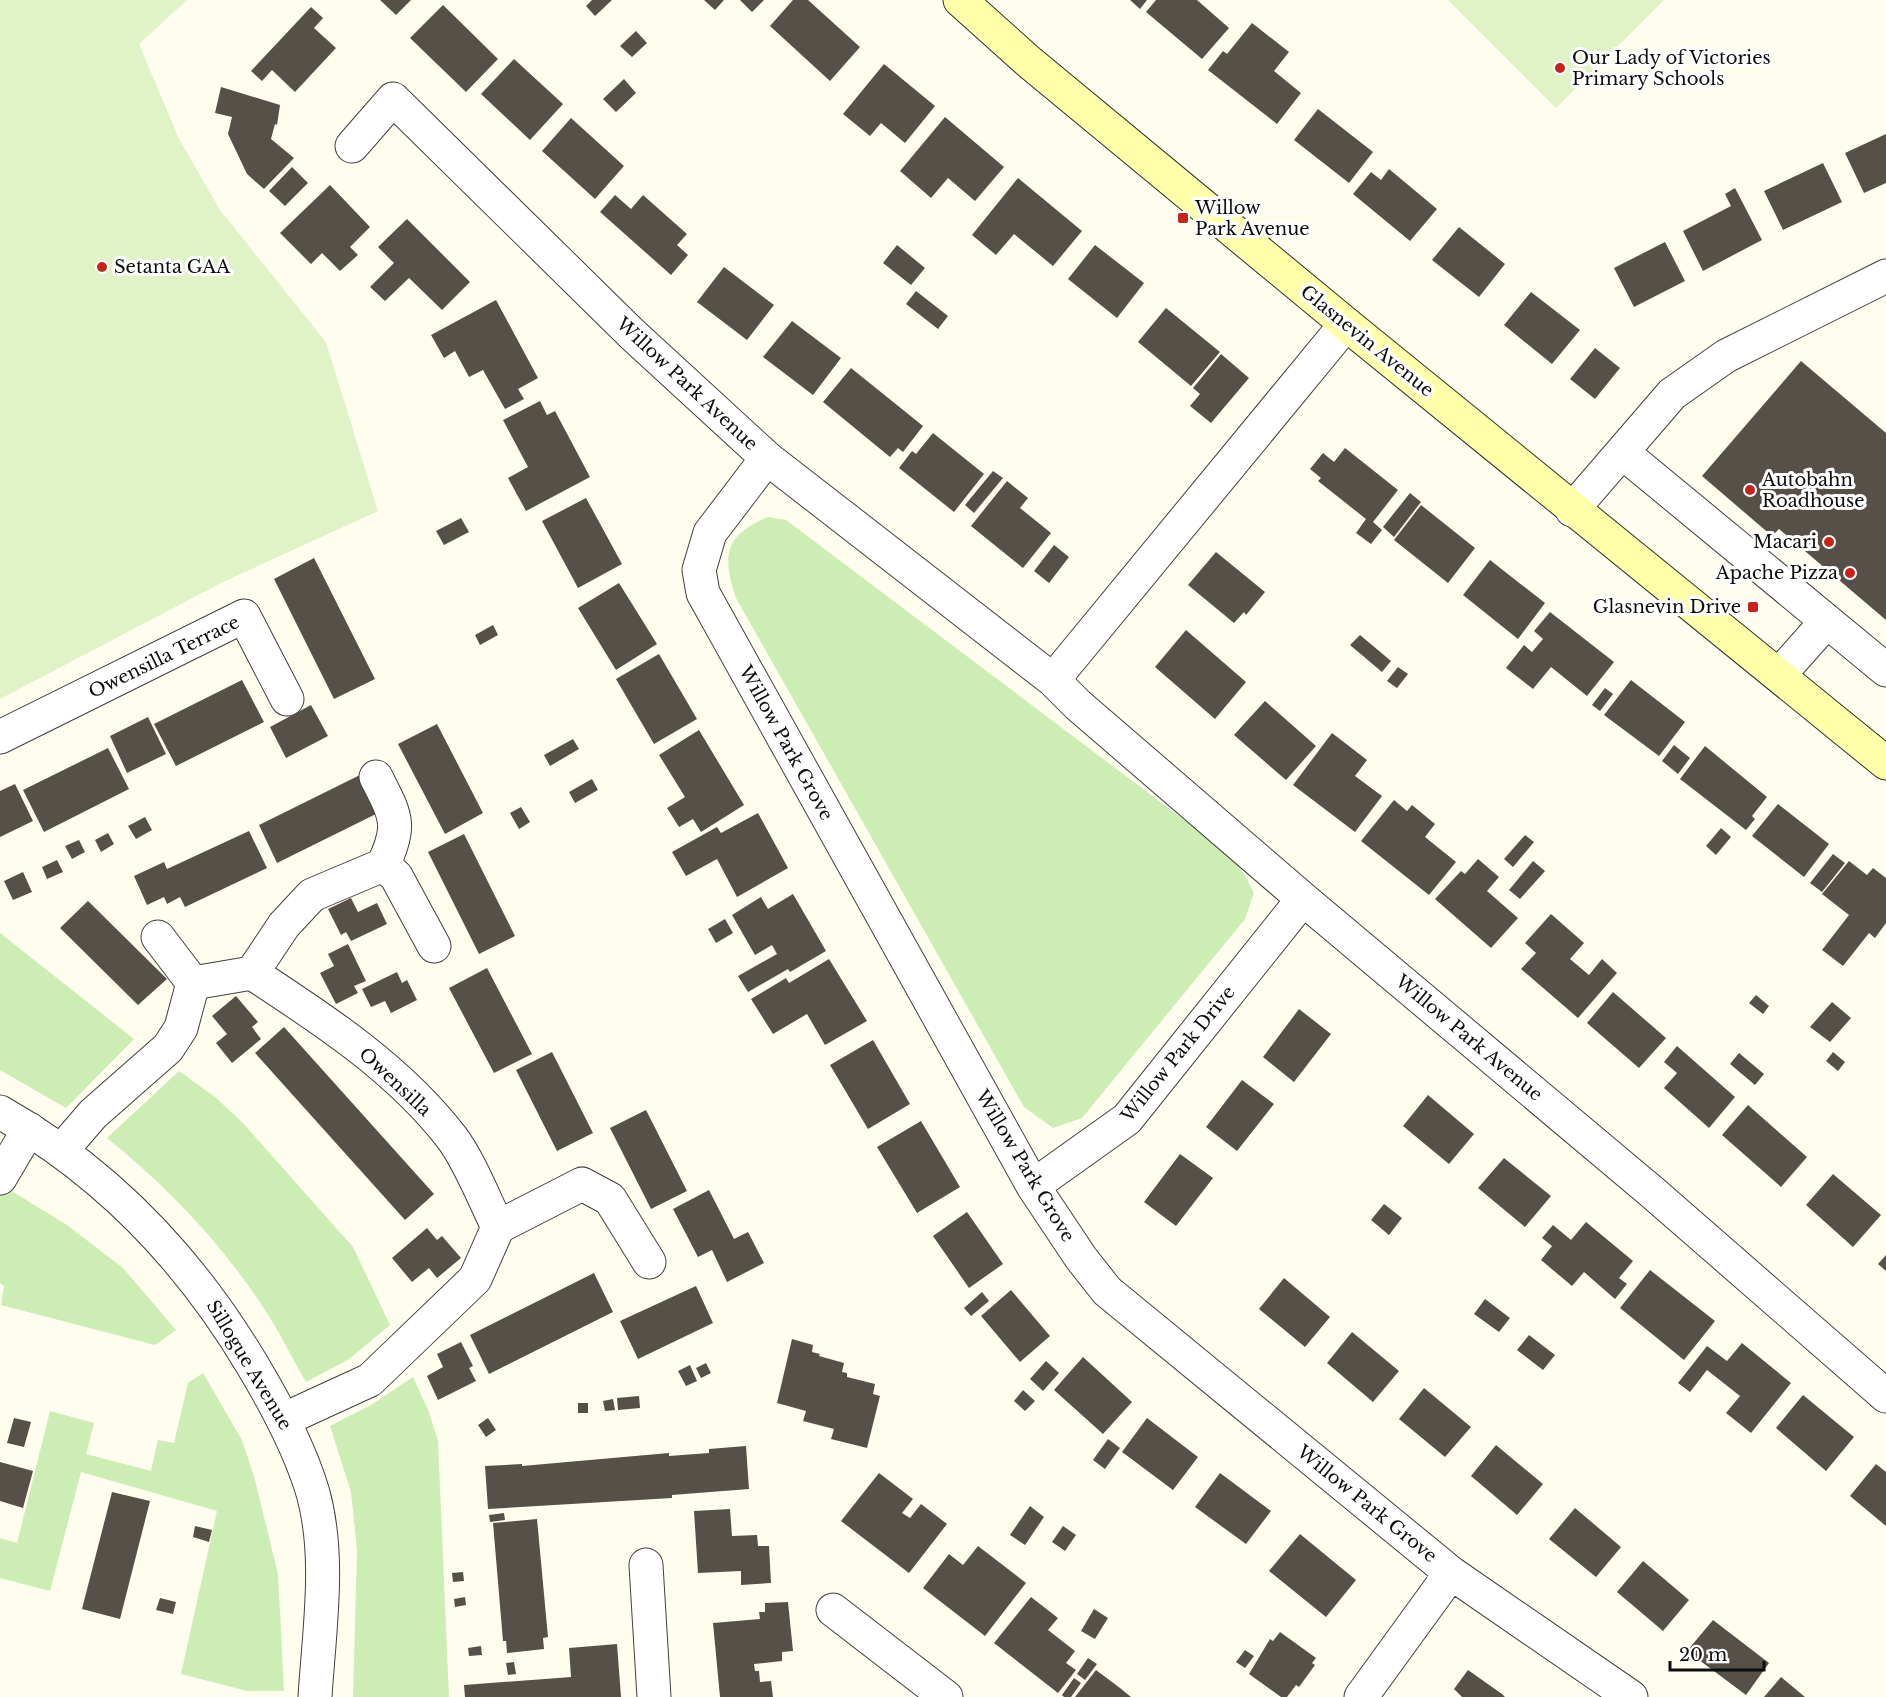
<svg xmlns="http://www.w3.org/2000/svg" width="1886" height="1697" font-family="'Libre Baskerville',serif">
<rect width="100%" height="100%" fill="#fffdee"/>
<path fill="#ccedb4" d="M 768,517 L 786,520 L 1236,859 L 1254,893 L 1245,919 L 1082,1118 L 1053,1128 L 1024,1107 L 736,598 C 722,556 724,535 768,517 Z
M 0,933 L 134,1039 L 66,1108 L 0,1070 Z
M 179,1071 L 215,1097 L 243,1123 L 353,1247 L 390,1325 L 349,1359 L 306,1382 C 292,1358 280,1333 265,1310 C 223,1245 167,1186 107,1138 Z
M 0,1184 L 67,1225 L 123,1268 L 176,1330 L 155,1345 L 1,1305 L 4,1286 L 0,1283 Z
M 203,1373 L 242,1440 L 254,1476 L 278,1574 L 284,1691 L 247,1691 L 181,1674 L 217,1511 L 81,1472 L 50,1591 L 0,1578 L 0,1538 L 17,1543 L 50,1411 L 94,1423 L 86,1454 L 151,1471 L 158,1440 L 174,1443 L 188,1383 Z
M 413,1377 L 429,1412 L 438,1441 L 449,1697 L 353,1697 L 357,1550 L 351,1492 L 330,1426 L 371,1405 Z"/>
<path fill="#e0f3c7" d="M 0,0 L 187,0 L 139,44 L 179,139 L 220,210 L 326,342 L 378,511 L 221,583 L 0,699 Z
M 1448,0 L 1664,0 L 1556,108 Z"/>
<path fill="#575049" d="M 380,0 L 411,0 L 396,15 Z
M 592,0 L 612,0 L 595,16 L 586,6 Z
M 704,0 L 724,0 L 715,10 Z
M 740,0 L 764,0 L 752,12 Z
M 793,0 L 808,0 L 860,47 L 830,81 L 770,26 Z
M 1130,0 L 1147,0 L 1140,9 Z
M 1156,0 L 1197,0 L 1229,28 L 1202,59 L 1146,12 Z
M 443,5 L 498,59 L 466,92 L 410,38 Z
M 311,7 L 323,18 L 314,28 L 336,48 L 295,92 L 272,70 L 262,81 L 251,71 Z
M 1252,23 L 1289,52 L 1274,71 L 1301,93 L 1277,124 L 1208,70 L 1223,51 L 1227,54 Z
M 636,31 L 647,43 L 632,57 L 620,46 Z
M 514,59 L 563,104 L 530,140 L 481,94 Z
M 884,64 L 935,106 L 905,143 L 881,123 L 870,136 L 843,114 Z
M 624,79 L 636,93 L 616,112 L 603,99 Z
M 221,87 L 280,105 L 277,125 L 275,124 L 271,139 L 294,158 L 264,189 L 247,174 L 228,134 L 232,117 L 215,113 Z
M 1318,109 L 1373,152 L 1349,183 L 1294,140 Z
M 945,117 L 1004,167 L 975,201 L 948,178 L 931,198 L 900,171 Z
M 571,118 L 624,166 L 595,199 L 542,151 Z
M 1886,134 L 1886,183 L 1864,193 L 1845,153 Z
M 1823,163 L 1842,202 L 1783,230 L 1764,191 Z
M 292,167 L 308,183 L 285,206 L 269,191 Z
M 1389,169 L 1437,209 L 1410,241 L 1353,194 L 1371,172 L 1381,180 Z
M 1018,178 L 1082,231 L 1053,266 L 1014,234 L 996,255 L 972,235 Z
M 330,185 L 370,227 L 350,247 L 358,255 L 340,271 L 322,253 L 311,264 L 280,233 Z
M 1735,188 L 1762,240 L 1703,271 L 1683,231 L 1731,206 L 1725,194 Z
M 615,195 L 631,209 L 643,195 L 687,234 L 677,245 L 688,255 L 671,275 L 600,212 Z
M 407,219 L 470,282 L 442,310 L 409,278 L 385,301 L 370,287 L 394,263 L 378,247 Z
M 1459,227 L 1505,264 L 1479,297 L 1432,260 Z
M 1665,242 L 1685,281 L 1634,307 L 1614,268 Z
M 897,245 L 925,268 L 911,285 L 883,263 Z
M 1095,245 L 1144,283 L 1117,318 L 1068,279 Z
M 724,267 L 774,305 L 747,340 L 697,302 Z
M 916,291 L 948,316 L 938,329 L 906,304 Z
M 1531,292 L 1580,330 L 1552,364 L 1504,325 Z
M 496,300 L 538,378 L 518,389 L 524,399 L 505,409 L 483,370 L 469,377 L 455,351 L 444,358 L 431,335 Z
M 1166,308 L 1220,352 L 1191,386 L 1138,342 Z
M 792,321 L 841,358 L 813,395 L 763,357 Z
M 1595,348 L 1620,368 L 1595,399 L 1570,379 Z
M 1221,354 L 1249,378 L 1211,423 L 1190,406 L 1200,394 L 1193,388 Z
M 1801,361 L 1886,433 L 1886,620 L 1779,529 L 1772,536 L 1702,476 Z
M 851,368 L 923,426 L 903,452 L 898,448 L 890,457 L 823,402 Z
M 540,401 L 547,415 L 555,411 L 590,477 L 526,511 L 508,478 L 528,467 L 503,420 Z
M 933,433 L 984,474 L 954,512 L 899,468 L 912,451 L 916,454 Z
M 1345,448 L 1398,490 L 1373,522 L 1382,530 L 1371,544 L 1356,533 L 1366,519 L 1318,481 L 1321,478 L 1310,469 L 1323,453 L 1334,462 Z
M 993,471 L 1003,478 L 974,513 L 965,505 Z
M 1007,481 L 1028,498 L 1020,508 L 1051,533 L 1023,568 L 971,526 Z
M 1410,493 L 1421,502 L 1394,537 L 1383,527 Z
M 586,498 L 622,564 L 578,588 L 542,521 Z
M 1421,505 L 1475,548 L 1448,583 L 1394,540 Z
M 461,518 L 469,532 L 444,545 L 436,531 Z
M 1054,545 L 1069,557 L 1049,583 L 1034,571 Z
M 1216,552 L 1265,592 L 1246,615 L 1244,612 L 1234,623 L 1188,585 Z
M 314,558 L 375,679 L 334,699 L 274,579 Z
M 1490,560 L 1545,603 L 1518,639 L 1463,595 Z
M 619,583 L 657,644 L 616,670 L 578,608 Z
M 1550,612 L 1614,662 L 1587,696 L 1551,667 L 1533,689 L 1506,668 L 1524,645 L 1532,652 L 1543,639 L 1534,631 Z
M 493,625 L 498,635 L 480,645 L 475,635 Z
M 1186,630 L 1246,682 L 1215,719 L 1155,667 Z
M 1360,635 L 1391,661 L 1382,672 L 1350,645 Z
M 659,654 L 697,719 L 654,744 L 616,679 Z
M 1398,667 L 1408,674 L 1397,688 L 1387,681 Z
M 242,680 L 264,722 L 176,766 L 154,724 Z
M 1631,680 L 1685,722 L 1659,756 L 1604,715 Z
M 1605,688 L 1613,694 L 1600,711 L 1592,705 Z
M 1265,701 L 1316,746 L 1286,780 L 1234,735 Z
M 311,705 L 328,736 L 286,758 L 270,727 Z
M 148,717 L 166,754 L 127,773 L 110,736 Z
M 437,724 L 483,813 L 445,834 L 398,744 Z
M 699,730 L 744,805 L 701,832 L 693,819 L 679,827 L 667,808 L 685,797 L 659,755 Z
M 1332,733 L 1367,760 L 1355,776 L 1382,796 L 1355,832 L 1293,785 Z
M 573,739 L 579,749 L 550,766 L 544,755 Z
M 1674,745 L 1690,758 L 1678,774 L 1662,761 Z
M 1705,746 L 1767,797 L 1752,816 L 1755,819 L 1746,830 L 1680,779 Z
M 108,748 L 129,789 L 44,832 L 23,790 Z
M 362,774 L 380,812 L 277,863 L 259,825 Z
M 592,779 L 598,790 L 575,803 L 569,792 Z
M 15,784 L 33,821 L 0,837 L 0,791 Z
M 1394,800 L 1407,811 L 1412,805 L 1435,824 L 1425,837 L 1456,862 L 1429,895 L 1361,841 Z
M 1778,804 L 1829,844 L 1804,877 L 1752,836 Z
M 521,807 L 530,822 L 519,829 L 510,813 Z
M 758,813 L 788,868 L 737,897 L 717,859 L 686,876 L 672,852 L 717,827 L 721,833 Z
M 145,817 L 152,830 L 136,839 L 128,826 Z
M 1721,828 L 1731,837 L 1716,855 L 1706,846 Z
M 249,831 L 267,868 L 185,907 L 180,897 L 167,904 L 164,897 L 147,905 L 134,876 L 164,862 L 167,869 Z
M 108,833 L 114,844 L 101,852 L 95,840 Z
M 464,834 L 515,936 L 479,954 L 428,852 Z
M 1525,835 L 1534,842 L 1513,867 L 1504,859 Z
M 79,840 L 85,852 L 72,859 L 65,846 Z
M 1833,854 L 1845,863 L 1822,892 L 1810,883 Z
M 1478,859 L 1499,877 L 1487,891 L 1518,918 L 1491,948 L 1435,899 L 1461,871 L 1465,874 Z
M 57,860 L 63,872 L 47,879 L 42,867 Z
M 1533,861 L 1545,871 L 1520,899 L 1509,890 Z
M 1849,861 L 1867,875 L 1873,868 L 1886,878 L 1886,923 L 1875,938 L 1869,933 L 1843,966 L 1822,950 L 1849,915 L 1822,894 Z
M 23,872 L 32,892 L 13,900 L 4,881 Z
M 793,894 L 826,951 L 790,972 L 788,969 L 748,992 L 738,976 L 777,954 L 772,945 L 755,955 L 732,915 L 761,897 L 768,909 Z
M 351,898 L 358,912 L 377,903 L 387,924 L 351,941 L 346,932 L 341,935 L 328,909 Z
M 88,901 L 167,979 L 138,1005 L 60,928 Z
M 1551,914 L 1584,943 L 1570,959 L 1589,975 L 1602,959 L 1617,973 L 1578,1018 L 1521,969 L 1536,953 L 1525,943 Z
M 725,919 L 733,933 L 716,943 L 708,929 Z
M 348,944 L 366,981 L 354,986 L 358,993 L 336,1004 L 320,973 L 334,966 L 328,954 Z
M 829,959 L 867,1021 L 825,1045 L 807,1014 L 773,1034 L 751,999 L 786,978 L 789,983 Z
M 487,968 L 532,1054 L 494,1073 L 449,988 Z
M 397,972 L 402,983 L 407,980 L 417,1000 L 391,1013 L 385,1001 L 371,1007 L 362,989 Z
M 1613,992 L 1666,1038 L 1639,1068 L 1587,1023 Z
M 1756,995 L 1769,1006 L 1763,1014 L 1749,1003 Z
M 236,996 L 258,1022 L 252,1027 L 261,1039 L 232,1063 L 216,1043 L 227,1034 L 212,1016 Z
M 1832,1002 L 1851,1018 L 1830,1042 L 1810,1027 Z
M 1299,1009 L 1331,1034 L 1294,1082 L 1263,1057 Z
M 284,1027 L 434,1194 L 405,1220 L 255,1053 Z
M 873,1040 L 910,1104 L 868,1129 L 830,1065 Z
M 1677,1046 L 1735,1097 L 1709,1128 L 1664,1088 L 1677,1073 L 1664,1062 Z
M 552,1052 L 593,1133 L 557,1151 L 516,1070 Z
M 1833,1052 L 1845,1062 L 1838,1071 L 1826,1061 Z
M 1739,1053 L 1764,1074 L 1755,1085 L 1730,1064 Z
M 1242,1080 L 1274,1104 L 1237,1151 L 1206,1127 Z
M 1428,1095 L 1474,1134 L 1449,1164 L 1403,1126 Z
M 1748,1105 L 1807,1157 L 1781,1187 L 1722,1135 Z
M 646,1110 L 687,1191 L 651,1209 L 610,1128 Z
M 921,1121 L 960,1187 L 917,1213 L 877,1147 Z
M 1180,1154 L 1213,1178 L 1176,1226 L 1144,1202 Z
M 1504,1158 L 1551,1196 L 1525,1227 L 1478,1188 Z
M 1833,1174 L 1881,1215 L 1853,1247 L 1806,1205 Z
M 709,1190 L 734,1239 L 748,1232 L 764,1263 L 727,1282 L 712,1250 L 698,1257 L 673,1209 Z
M 1384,1204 L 1402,1218 L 1389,1235 L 1371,1220 Z
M 967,1212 L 1003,1264 L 969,1288 L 933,1236 Z
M 1586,1222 L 1633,1261 L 1619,1278 L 1627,1284 L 1615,1299 L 1584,1272 L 1572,1286 L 1541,1260 L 1552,1246 L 1542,1238 L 1553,1225 L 1571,1240 Z
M 427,1228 L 437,1240 L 442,1236 L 461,1258 L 437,1278 L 429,1268 L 412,1282 L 392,1258 Z
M 1886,1255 L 1886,1271 L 1878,1264 Z
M 1650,1270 L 1715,1321 L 1684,1360 L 1620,1308 Z
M 594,1273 L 613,1312 L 489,1374 L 470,1335 Z
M 1284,1278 L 1330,1317 L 1305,1347 L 1259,1309 Z
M 696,1286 L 713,1323 L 638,1359 L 620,1321 Z
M 1011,1290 L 1050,1336 L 1020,1362 L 981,1316 Z
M 982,1292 L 989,1301 L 971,1316 L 964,1308 Z
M 1485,1299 L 1510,1318 L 1499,1332 L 1474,1314 Z
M 1352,1332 L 1399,1371 L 1373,1402 L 1327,1363 Z
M 1529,1335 L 1555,1355 L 1543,1370 L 1517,1350 Z
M 792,1339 L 813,1345 L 812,1352 L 820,1354 L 819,1356 L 844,1363 L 842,1372 L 847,1373 L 847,1377 L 875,1384 L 873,1394 L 880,1396 L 867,1448 L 831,1439 L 834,1429 L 803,1421 L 806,1411 L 777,1403 Z
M 461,1342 L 473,1366 L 469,1368 L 476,1381 L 438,1400 L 427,1376 L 443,1367 L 437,1354 Z
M 1742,1343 L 1791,1383 L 1751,1433 L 1726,1413 L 1740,1396 L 1707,1370 L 1690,1392 L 1678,1383 L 1707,1346 L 1727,1361 Z
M 1083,1357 L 1132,1402 L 1103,1434 L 1054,1390 Z
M 1046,1361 L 1059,1373 L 1043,1391 L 1030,1379 Z
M 706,1363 L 711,1373 L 701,1378 L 696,1368 Z
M 690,1365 L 697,1381 L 686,1386 L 678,1371 Z
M 1424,1388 L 1471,1427 L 1445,1457 L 1399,1419 Z
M 1023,1390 L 1035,1401 L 1025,1411 L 1014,1401 Z
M 1803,1395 L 1854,1437 L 1826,1471 L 1776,1428 Z
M 639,1396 L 640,1408 L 618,1410 L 617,1398 Z
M 613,1399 L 615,1410 L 605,1411 L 603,1401 Z
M 578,1403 L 588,1403 L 588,1413 L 578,1413 Z
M 14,1418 L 31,1422 L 24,1447 L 7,1443 Z
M 488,1418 L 496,1430 L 486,1437 L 478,1425 Z
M 1147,1418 L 1198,1457 L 1173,1490 L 1122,1452 Z
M 1108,1439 L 1120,1448 L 1105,1469 L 1093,1460 Z
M 1496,1445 L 1543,1484 L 1517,1515 L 1471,1476 Z
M 746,1446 L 749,1489 L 672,1495 L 672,1498 L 488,1509 L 485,1466 L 522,1464 L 522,1466 L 669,1453 L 669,1456 L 709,1453 L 709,1449 Z
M 0,1462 L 33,1471 L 23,1508 L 0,1501 Z
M 1876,1464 L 1886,1472 L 1886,1526 L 1850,1496 Z
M 879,1473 L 913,1499 L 902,1513 L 910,1518 L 921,1504 L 947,1524 L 909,1573 L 841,1521 Z
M 1220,1473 L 1271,1511 L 1246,1544 L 1195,1507 Z
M 112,1492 L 150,1501 L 120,1619 L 82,1609 Z
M 1030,1506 L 1044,1517 L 1025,1545 L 1010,1535 Z
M 1575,1508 L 1621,1547 L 1596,1577 L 1549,1539 Z
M 730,1509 L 732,1536 L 757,1535 L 758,1546 L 769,1546 L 771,1583 L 741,1585 L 741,1571 L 698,1573 L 694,1511 Z
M 504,1513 L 505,1520 L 490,1522 L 489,1515 Z
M 537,1519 L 548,1637 L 543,1638 L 544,1649 L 507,1653 L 506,1641 L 503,1641 L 493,1523 Z
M 195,1526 L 212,1530 L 209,1542 L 193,1537 Z
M 1063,1526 L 1076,1535 L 1065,1551 L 1052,1542 Z
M 1300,1534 L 1356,1580 L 1326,1617 L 1269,1571 Z
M 978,1546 L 1026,1583 L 985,1636 L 923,1588 L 949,1554 L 963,1565 Z
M 1643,1561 L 1689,1600 L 1663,1631 L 1617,1592 Z
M 463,1572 L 464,1581 L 453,1582 L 452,1573 Z
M 465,1597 L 466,1605 L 455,1607 L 454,1599 Z
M 1031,1597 L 1058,1618 L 1048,1630 L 1075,1651 L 1066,1663 L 1076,1670 L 1058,1693 L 994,1643 Z
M 160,1598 L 176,1602 L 173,1614 L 156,1610 Z
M 788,1602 L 793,1651 L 782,1652 L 782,1661 L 754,1664 L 755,1671 L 759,1671 L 760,1682 L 771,1681 L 773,1697 L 720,1697 L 713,1623 L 760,1619 L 759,1612 L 765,1612 L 765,1603 Z
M 1094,1609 L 1108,1618 L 1095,1639 L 1081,1631 Z
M 1713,1620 L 1769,1663 L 1746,1695 L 1687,1651 Z
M 1280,1632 L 1316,1658 L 1312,1663 L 1315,1665 L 1299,1687 L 1296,1685 L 1287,1697 L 1281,1697 L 1249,1674 L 1270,1639 L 1273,1641 Z
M 617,1644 L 621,1697 L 465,1697 L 464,1685 L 571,1677 L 569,1648 Z
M 481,1646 L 482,1655 L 469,1656 L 468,1648 Z
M 1245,1650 L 1254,1656 L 1245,1668 L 1236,1662 Z
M 1088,1658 L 1097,1664 L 1085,1680 L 1077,1674 Z
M 514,1662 L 516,1674 L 508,1675 L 506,1663 Z
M 1096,1670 L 1120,1688 L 1131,1697 L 1075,1697 Z
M 1468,1670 L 1502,1694 L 1505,1697 L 1462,1697 L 1454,1689 Z
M 1781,1677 L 1805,1697 L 1764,1697 Z
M 1074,1678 L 1081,1683 L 1071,1697 L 1064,1697 L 1062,1695 Z"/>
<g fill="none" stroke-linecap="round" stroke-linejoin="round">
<g stroke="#404040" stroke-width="35">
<path id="minor" d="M 352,146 L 393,99 L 632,334 L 767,458 L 1053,680 L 1078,705 L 1303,899 L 1652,1192 L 1886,1396
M 1622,452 L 1886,670
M 767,458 L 710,533 L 699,570 L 703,593 L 1033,1186 L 1081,1258 L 1107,1291 L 1451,1573 L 1631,1697
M 1572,510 L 1672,394 L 1726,356 L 1886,276
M 1779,675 L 1827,621
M 1053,680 L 1346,324
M 0,737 L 244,616 L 287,699
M 383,865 L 396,876 L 434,946
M 252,973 C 324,1020 399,1069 452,1138 C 470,1162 484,1199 498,1227
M 193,983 L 252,973 L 284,925 L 312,895 L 383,865 C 403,824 395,815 376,777
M 0,1112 C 108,1173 190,1260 253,1366 C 277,1406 300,1449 313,1493 C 331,1558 319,1631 315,1697
M 62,1150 L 93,1114 L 168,1048 L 181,1028 L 193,983 L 158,937
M 0,1178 L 29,1129
M 1033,1186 L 1127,1119 L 1303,899
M 283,1420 L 370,1380 L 475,1279 L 498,1227 L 582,1184 L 610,1199 L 649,1262
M 646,1565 L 654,1697
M 833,1610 L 946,1697
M 1361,1697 L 1451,1573"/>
</g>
<g stroke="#2f2f2f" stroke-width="35">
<path id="secondary" d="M 960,0 L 1028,61 L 1346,324 L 1886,763"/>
</g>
<use href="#minor" stroke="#fff" stroke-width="33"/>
<use href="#secondary" stroke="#fffea9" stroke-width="33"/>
</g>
<g fill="#c8231b" stroke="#fff" stroke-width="2">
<circle cx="1560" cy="68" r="6"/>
<rect x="1177" y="212" width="12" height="12" rx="3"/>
<circle cx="102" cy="267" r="6"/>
<circle cx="1750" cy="490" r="6"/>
<circle cx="1829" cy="542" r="6"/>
<circle cx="1850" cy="573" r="6"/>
<rect x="1747" y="601" width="12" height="12" rx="3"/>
</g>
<g text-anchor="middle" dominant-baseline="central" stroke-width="6" stroke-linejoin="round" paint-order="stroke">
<g font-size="18" fill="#0d0d0d" stroke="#fff" text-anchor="start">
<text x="1572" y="58">Our Lady of Victories<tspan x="1572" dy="21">Primary Schools</tspan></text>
<text x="1195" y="208">Willow<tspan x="1195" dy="21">Park Avenue</tspan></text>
<text x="114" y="267">Setanta GAA</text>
<text x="1762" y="480">Autobahn<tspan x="1762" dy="21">Roadhouse</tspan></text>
<text x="1817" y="542" text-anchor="end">Macari</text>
<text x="1838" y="573" text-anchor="end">Apache Pizza</text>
<text x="1741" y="607" text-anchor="end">Glasnevin Drive</text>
</g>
<g font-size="18" fill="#0d0d0d" stroke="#fff">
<text transform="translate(1367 341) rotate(39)">Glasnevin Avenue</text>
<text transform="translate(687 384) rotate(43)">Willow Park Avenue</text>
<text transform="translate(164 657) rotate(-26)">Owensilla Terrace</text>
<text transform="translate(786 743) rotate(61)">Willow Park Grove</text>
<text transform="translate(1469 1038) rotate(40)">Willow Park Avenue</text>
<text transform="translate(1178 1054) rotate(-51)">Willow Park Drive</text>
<text transform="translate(395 1082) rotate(43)">Owensilla</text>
<text transform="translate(1025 1166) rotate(59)">Willow Park Grove</text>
<text transform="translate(249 1365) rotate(59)">Sillogue Avenue</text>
<text transform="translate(1367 1504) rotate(39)">Willow Park Grove</text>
</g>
</g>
<path d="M1670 1661v9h94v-9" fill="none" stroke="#0d0d0d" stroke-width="3"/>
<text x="1679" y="1661" font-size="18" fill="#0d0d0d" stroke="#ffffff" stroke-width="4.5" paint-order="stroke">20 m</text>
</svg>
